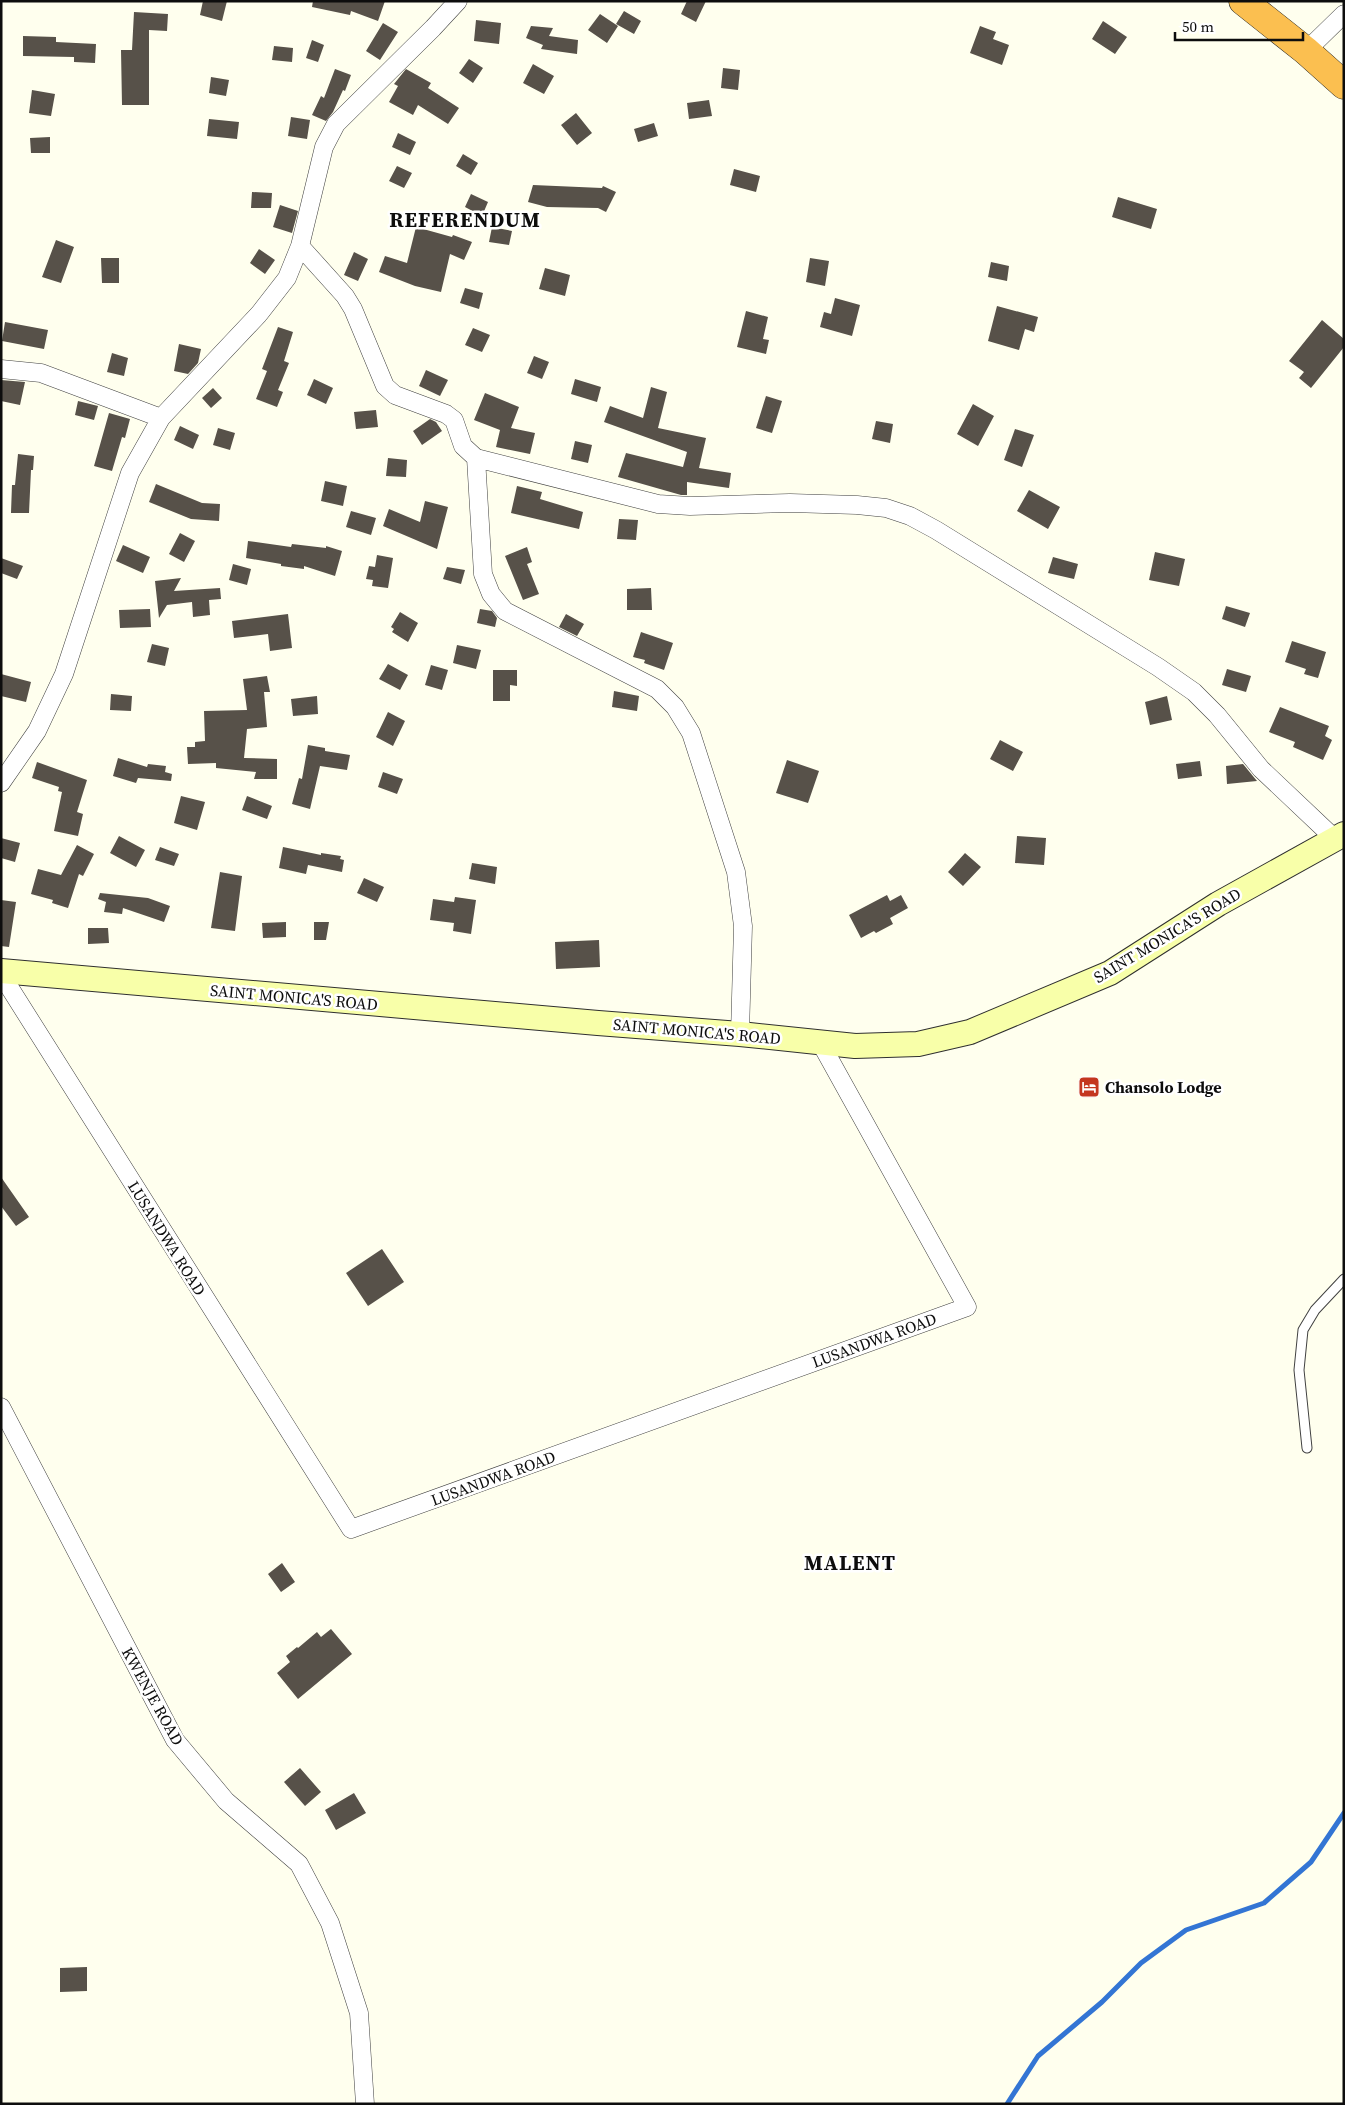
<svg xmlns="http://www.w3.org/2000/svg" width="1345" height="2105" font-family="'Source Serif 4',serif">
<rect width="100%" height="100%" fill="#ffe"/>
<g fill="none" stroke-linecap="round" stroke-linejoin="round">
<path stroke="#3375d4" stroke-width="5" d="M 1007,2104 L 1038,2056 L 1102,2002 L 1141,1963 L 1186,1930 L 1264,1903 L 1311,1862 L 1344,1813"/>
</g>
<path fill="#575149" d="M 203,1 L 227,1 L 222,21 L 200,15 Z
M 313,1 L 385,1 L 378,21 L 351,11 L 350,15 L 312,7 Z
M 687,1 L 706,1 L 696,22 L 681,14 Z
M 624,11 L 641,21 L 634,34 L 616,24 Z
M 134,12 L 168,14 L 167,31 L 149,30 L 149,105 L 122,105 L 121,50 L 132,50 Z
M 600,14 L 618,26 L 607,43 L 588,30 Z
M 476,20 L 501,23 L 499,44 L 474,41 Z
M 1103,21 L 1127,37 L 1115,54 L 1092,39 Z
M 383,23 L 398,32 L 380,60 L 366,51 Z
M 531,26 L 553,28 L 549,36 L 578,40 L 577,54 L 541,49 L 543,45 L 526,38 Z
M 980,26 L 996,32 L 993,39 L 1009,45 L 1002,65 L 970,53 Z
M 23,36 L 56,37 L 56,42 L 96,44 L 95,63 L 74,62 L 74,57 L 23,56 Z
M 312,40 L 324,45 L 318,62 L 306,58 Z
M 274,46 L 293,48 L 292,62 L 272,60 Z
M 469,59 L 483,68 L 473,83 L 459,73 Z
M 533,64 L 554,76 L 544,94 L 523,83 Z
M 723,68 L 740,70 L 738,90 L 721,88 Z
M 335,69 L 351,75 L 345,91 L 343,90 L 333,112 L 326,121 L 312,115 L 321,96 L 324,98 Z
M 406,69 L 431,83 L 428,88 L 459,108 L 448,124 L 418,105 L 413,115 L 389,102 L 398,86 L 394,84 Z
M 211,77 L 229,80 L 226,96 L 209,93 Z
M 32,90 L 55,94 L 51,116 L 29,113 Z
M 709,100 L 712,116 L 689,119 L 687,103 Z
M 576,113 L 592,133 L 577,145 L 561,125 Z
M 291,117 L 310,120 L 307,139 L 288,136 Z
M 209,119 L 239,122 L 237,139 L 207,136 Z
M 654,123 L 658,136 L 638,142 L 634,129 Z
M 398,133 L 416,142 L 410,155 L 392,147 Z
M 50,137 L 50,153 L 31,153 L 30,138 Z
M 463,154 L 478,163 L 471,175 L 456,166 Z
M 397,166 L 412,173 L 404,188 L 389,181 Z
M 734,169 L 760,176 L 756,192 L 730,185 Z
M 533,185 L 602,188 L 603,186 L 616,192 L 606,212 L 598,208 L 547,207 L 528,202 Z
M 252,192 L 272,193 L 271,208 L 251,208 Z
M 471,194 L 488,202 L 482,216 L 465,207 Z
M 1118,197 L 1157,209 L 1151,229 L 1112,217 Z
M 280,205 L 298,211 L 292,233 L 273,227 Z
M 416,227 L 452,237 L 453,235 L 472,242 L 464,260 L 450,254 L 441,292 L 415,286 L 379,272 L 385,256 L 407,263 Z
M 492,227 L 512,231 L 509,245 L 489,242 Z
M 56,240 L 74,247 L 61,283 L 42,277 Z
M 259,249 L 275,260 L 265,274 L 250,263 Z
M 354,252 L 368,259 L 358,281 L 344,275 Z
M 101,258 L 119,258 L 119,283 L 102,283 Z
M 810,258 L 829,261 L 825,286 L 806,282 Z
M 991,262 L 1009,266 L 1007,281 L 988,277 Z
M 545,268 L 570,275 L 565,296 L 539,289 Z
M 465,288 L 483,293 L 479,309 L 460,303 Z
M 835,298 L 860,305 L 852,336 L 820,327 L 824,312 L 831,314 Z
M 997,306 L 1038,317 L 1034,332 L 1025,329 L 1019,350 L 988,341 Z
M 746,311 L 768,317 L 763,339 L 769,340 L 766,354 L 737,347 Z
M 1322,320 L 1344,339 L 1344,347 L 1311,388 L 1299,378 L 1304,372 L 1289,361 Z
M 5,322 L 48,330 L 44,349 L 2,341 Z
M 278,327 L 293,332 L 284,361 L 289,363 L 278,390 L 283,392 L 277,407 L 256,399 L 267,371 L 262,369 Z
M 473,328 L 490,335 L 482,352 L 465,345 Z
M 179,344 L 201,349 L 198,363 L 188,374 L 174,371 Z
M 112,353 L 128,358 L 124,376 L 107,372 Z
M 534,356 L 549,362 L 542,379 L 527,373 Z
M 426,370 L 448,380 L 440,396 L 419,386 Z
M 314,379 L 333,388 L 326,404 L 307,395 Z
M 575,379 L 601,387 L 597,402 L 571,394 Z
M 1,380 L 25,382 L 20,405 L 1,401 Z
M 651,387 L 667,392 L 658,428 L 706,438 L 699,468 L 731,473 L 729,488 L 687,482 L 687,495 L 681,495 L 618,477 L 626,453 L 683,467 L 687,452 L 604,422 L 610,406 L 643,418 Z
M 213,388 L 222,398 L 211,408 L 202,398 Z
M 485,393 L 519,407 L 511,428 L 535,433 L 530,454 L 496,447 L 500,430 L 474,420 Z
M 766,396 L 782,401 L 772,433 L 756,428 Z
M 78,401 L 98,406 L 94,420 L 75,415 Z
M 973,404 L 994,416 L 978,446 L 957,434 Z
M 376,410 L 378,427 L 356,429 L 354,412 Z
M 109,413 L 130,419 L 125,438 L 122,437 L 112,471 L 94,466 Z
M 430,419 L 436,422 L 442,431 L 422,445 L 413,431 Z
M 876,421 L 893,424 L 890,443 L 872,439 Z
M 180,426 L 199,435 L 193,449 L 174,440 Z
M 218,428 L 235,433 L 230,450 L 213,445 Z
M 1015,429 L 1034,435 L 1022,467 L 1004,460 Z
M 575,441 L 592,445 L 588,463 L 571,459 Z
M 18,454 L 34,456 L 33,470 L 31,470 L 29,513 L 11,513 L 12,485 L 15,485 Z
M 388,458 L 407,460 L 406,477 L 386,476 Z
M 325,481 L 347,486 L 343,506 L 321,501 Z
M 156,484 L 202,503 L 220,504 L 219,521 L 191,519 L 149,502 Z
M 517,486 L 542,492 L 540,499 L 583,512 L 579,529 L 511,513 Z
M 1029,490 L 1060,507 L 1048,529 L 1017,511 Z
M 425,501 L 448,507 L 437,549 L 383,526 L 389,509 L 420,522 Z
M 351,511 L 376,518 L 371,535 L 346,527 Z
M 619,519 L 638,520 L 636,540 L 617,539 Z
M 180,533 L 195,541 L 184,562 L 169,554 Z
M 248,541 L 291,547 L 292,544 L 326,548 L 326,546 L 342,551 L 335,576 L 304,566 L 304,569 L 281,566 L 281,564 L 246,558 Z
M 123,545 L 150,557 L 143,573 L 116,561 Z
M 527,547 L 532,562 L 527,564 L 539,594 L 523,600 L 505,556 Z
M 1155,552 L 1185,559 L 1179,586 L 1149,580 Z
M 377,555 L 393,558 L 388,588 L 372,586 L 373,580 L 366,579 L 369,566 L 375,567 Z
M 1053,557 L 1078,564 L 1074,579 L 1048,573 Z
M 1,558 L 23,566 L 17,579 L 1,573 Z
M 233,564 L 251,569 L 247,585 L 229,580 Z
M 447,567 L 465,570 L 461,584 L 443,579 Z
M 181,578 L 174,591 L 220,588 L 221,599 L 209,600 L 210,615 L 193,617 L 192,602 L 167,605 L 159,618 L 155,581 Z
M 651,588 L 652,610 L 627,610 L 627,589 Z
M 1226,606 L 1250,613 L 1245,627 L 1222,619 Z
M 150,609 L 151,627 L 120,628 L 119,610 Z
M 480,609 L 492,611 L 497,618 L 495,627 L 477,623 Z
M 400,612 L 418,623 L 408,642 L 392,632 L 394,629 L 391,627 Z
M 288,614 L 292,648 L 270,651 L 268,634 L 234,638 L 232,621 Z
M 566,614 L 584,624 L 577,636 L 559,627 Z
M 641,632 L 673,643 L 664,670 L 644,663 L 645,660 L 633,657 Z
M 1292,641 L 1326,652 L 1318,678 L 1304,674 L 1306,669 L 1285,662 Z
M 152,644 L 169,648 L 165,666 L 147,662 Z
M 457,645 L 481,650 L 476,669 L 453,663 Z
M 388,664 L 408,675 L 400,690 L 379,679 Z
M 431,665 L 448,670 L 442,690 L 425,685 Z
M 1227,669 L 1251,676 L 1246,692 L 1222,685 Z
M 493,670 L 517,670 L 517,686 L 510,685 L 510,701 L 493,701 Z
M 1,674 L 31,682 L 26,702 L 1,696 Z
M 267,676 L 270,692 L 264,692 L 267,727 L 247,729 L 244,758 L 277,759 L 277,779 L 254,779 L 256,772 L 216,768 L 216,763 L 188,764 L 187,747 L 195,747 L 195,742 L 205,741 L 204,711 L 247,710 L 243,679 Z
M 614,691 L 639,696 L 637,711 L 612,707 Z
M 111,694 L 132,696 L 131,711 L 110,710 Z
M 317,696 L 318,714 L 293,716 L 291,699 Z
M 1167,696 L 1172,720 L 1150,725 L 1145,702 Z
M 1280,707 L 1329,726 L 1325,736 L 1332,740 L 1323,760 L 1293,747 L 1295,742 L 1269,732 Z
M 388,712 L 405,721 L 393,746 L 376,737 Z
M 1000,740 L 1023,752 L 1013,771 L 990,759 Z
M 308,745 L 325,748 L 325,751 L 350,755 L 347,770 L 320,766 L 310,809 L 292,804 L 299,778 L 302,779 Z
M 118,758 L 147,767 L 148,764 L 166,766 L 165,772 L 172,774 L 171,781 L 138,778 L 136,783 L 113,776 Z
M 787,760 L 819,771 L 808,803 L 776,793 Z
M 1200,761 L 1202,776 L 1178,779 L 1176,764 Z
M 37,762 L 87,780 L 77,812 L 83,814 L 78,836 L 54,831 L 62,792 L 58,791 L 59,787 L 32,778 Z
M 1243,764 L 1257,781 L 1227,784 L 1226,766 Z
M 383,772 L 403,779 L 397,794 L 378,787 Z
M 181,796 L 205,802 L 197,830 L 174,823 Z
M 247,796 L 272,806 L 267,819 L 242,810 Z
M 119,836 L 145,850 L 136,867 L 110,853 Z
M 1017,836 L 1046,838 L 1044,865 L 1015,863 Z
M 1,838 L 20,843 L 15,862 L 1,858 Z
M 77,845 L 94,854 L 83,876 L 79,874 L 68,908 L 52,903 L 53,900 L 31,894 L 38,869 L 61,875 Z
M 160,847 L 179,854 L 174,866 L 155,860 Z
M 283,847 L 321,855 L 321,853 L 341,856 L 340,859 L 344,860 L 342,872 L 308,865 L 306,874 L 279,868 Z
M 965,853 L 981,867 L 963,886 L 948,872 Z
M 472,863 L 497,867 L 495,884 L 469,879 Z
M 220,872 L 242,876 L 235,931 L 211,928 Z
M 364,878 L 384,887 L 377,902 L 357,893 Z
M 100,893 L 148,898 L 170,906 L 164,922 L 123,908 L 122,914 L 104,912 L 106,902 L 98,899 Z
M 887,895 L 890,901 L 901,895 L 908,908 L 890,918 L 893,924 L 876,933 L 874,931 L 861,938 L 849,915 Z
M 455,897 L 476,900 L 471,934 L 453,931 L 454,923 L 430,920 L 433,899 L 454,902 Z
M 1,900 L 16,902 L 9,947 L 1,946 Z
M 286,922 L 286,937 L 263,938 L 262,923 Z
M 314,922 L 329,922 L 326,940 L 314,940 Z
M 88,928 L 108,928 L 109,943 L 88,944 Z
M 599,940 L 600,967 L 556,969 L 555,942 Z
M 1,1177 L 29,1217 L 16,1226 L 1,1206 Z
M 382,1249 L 404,1282 L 368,1306 L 346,1273 Z
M 282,1563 L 295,1582 L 281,1592 L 268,1574 Z
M 331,1629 L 352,1654 L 298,1699 L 277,1673 L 290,1662 L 286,1656 L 297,1647 L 298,1648 L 317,1632 L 321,1637 Z
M 300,1768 L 321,1792 L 305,1806 L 284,1782 Z
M 354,1793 L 366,1813 L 336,1830 L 325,1810 Z
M 87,1967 L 87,1991 L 60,1992 L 60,1968 Z"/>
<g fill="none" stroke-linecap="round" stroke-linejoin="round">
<g stroke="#404040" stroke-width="11">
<path id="lane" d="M 1307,1448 L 1299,1370 L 1303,1330 L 1315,1310 L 1344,1279"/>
</g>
<g stroke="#404040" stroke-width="19">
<path id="street" d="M 1306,51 L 1344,14
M 300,246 L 345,296 L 353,309 L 385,386 L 395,395 L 446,414 L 454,420 L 463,446 L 476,458 L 658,504 L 690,506 L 790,503 L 857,505 L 886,508 L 910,516 L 936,530 L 1158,667 L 1194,692 L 1217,715 L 1261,769 L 1335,839
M 1,369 L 41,373 L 161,418
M 476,458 L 483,574 L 491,594 L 505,611 L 657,689 L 675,707 L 691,733 L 736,872 L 743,926 L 740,1034
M 1,783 L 37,731 L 64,674 L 130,473 L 161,418 L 259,314 L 287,278 L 300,246 L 324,147 L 336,124 L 433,28 L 458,1
M 1,974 L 351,1529 L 967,1307 L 820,1042
M 1,1407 L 175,1740 L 226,1801 L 299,1864 L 330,1923 L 359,2013 L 365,2104"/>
</g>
<g stroke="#2f2f2f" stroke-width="26">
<path id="secondary" d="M 1,971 L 598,1023 L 740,1034 L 855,1046 L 918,1044 L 970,1032 L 1110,973 L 1218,904 L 1344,834"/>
</g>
<g stroke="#1e1e1e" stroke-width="29">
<path id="highway" d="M 1243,1 L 1306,51 L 1344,85"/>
</g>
<use href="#lane" stroke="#fff" stroke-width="9"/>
<use href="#street" stroke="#fff" stroke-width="18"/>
<use href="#secondary" stroke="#f8ffa9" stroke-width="24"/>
<use href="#highway" stroke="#fbbf50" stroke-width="28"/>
</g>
<defs>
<g id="hotel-square" transform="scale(1.125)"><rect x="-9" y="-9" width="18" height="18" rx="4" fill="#c4361f" stroke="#fff"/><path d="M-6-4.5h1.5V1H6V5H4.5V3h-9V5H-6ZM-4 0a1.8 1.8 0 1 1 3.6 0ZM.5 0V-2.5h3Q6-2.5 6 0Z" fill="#fff"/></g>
</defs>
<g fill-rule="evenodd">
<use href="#hotel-square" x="1089" y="1087"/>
</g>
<g text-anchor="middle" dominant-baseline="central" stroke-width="5" stroke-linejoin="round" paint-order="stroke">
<g font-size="16" fill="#0d0d0d" stroke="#fff">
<text transform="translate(1167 935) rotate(-31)">SAINT MONICA'S ROAD</text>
<text transform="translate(294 997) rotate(5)">SAINT MONICA'S ROAD</text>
<text transform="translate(697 1031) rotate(5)">SAINT MONICA'S ROAD</text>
<text transform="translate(167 1238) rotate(58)">LUSANDWA ROAD</text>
<text transform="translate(874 1340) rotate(-20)">LUSANDWA ROAD</text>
<text transform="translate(493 1478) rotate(-20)">LUSANDWA ROAD</text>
<text transform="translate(153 1696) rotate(61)">KWENJE ROAD</text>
</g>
<g font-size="16" font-weight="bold" fill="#0d0d0d" stroke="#fff" text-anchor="start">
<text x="1105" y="1087">Chansolo Lodge</text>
</g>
<g font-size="21" font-weight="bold" letter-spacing="1" fill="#0d0d0d" stroke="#fff">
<text x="465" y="219">REFERENDUM</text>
<text x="850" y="1562">MALENT</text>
</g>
</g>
<rect width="1345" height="2105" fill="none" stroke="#0d0d0d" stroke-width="5"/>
<path d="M1175 32v8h128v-8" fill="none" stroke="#0d0d0d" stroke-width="2.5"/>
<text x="1182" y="32" font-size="15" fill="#0d0d0d" stroke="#ffffff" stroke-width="4" paint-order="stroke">50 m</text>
</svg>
